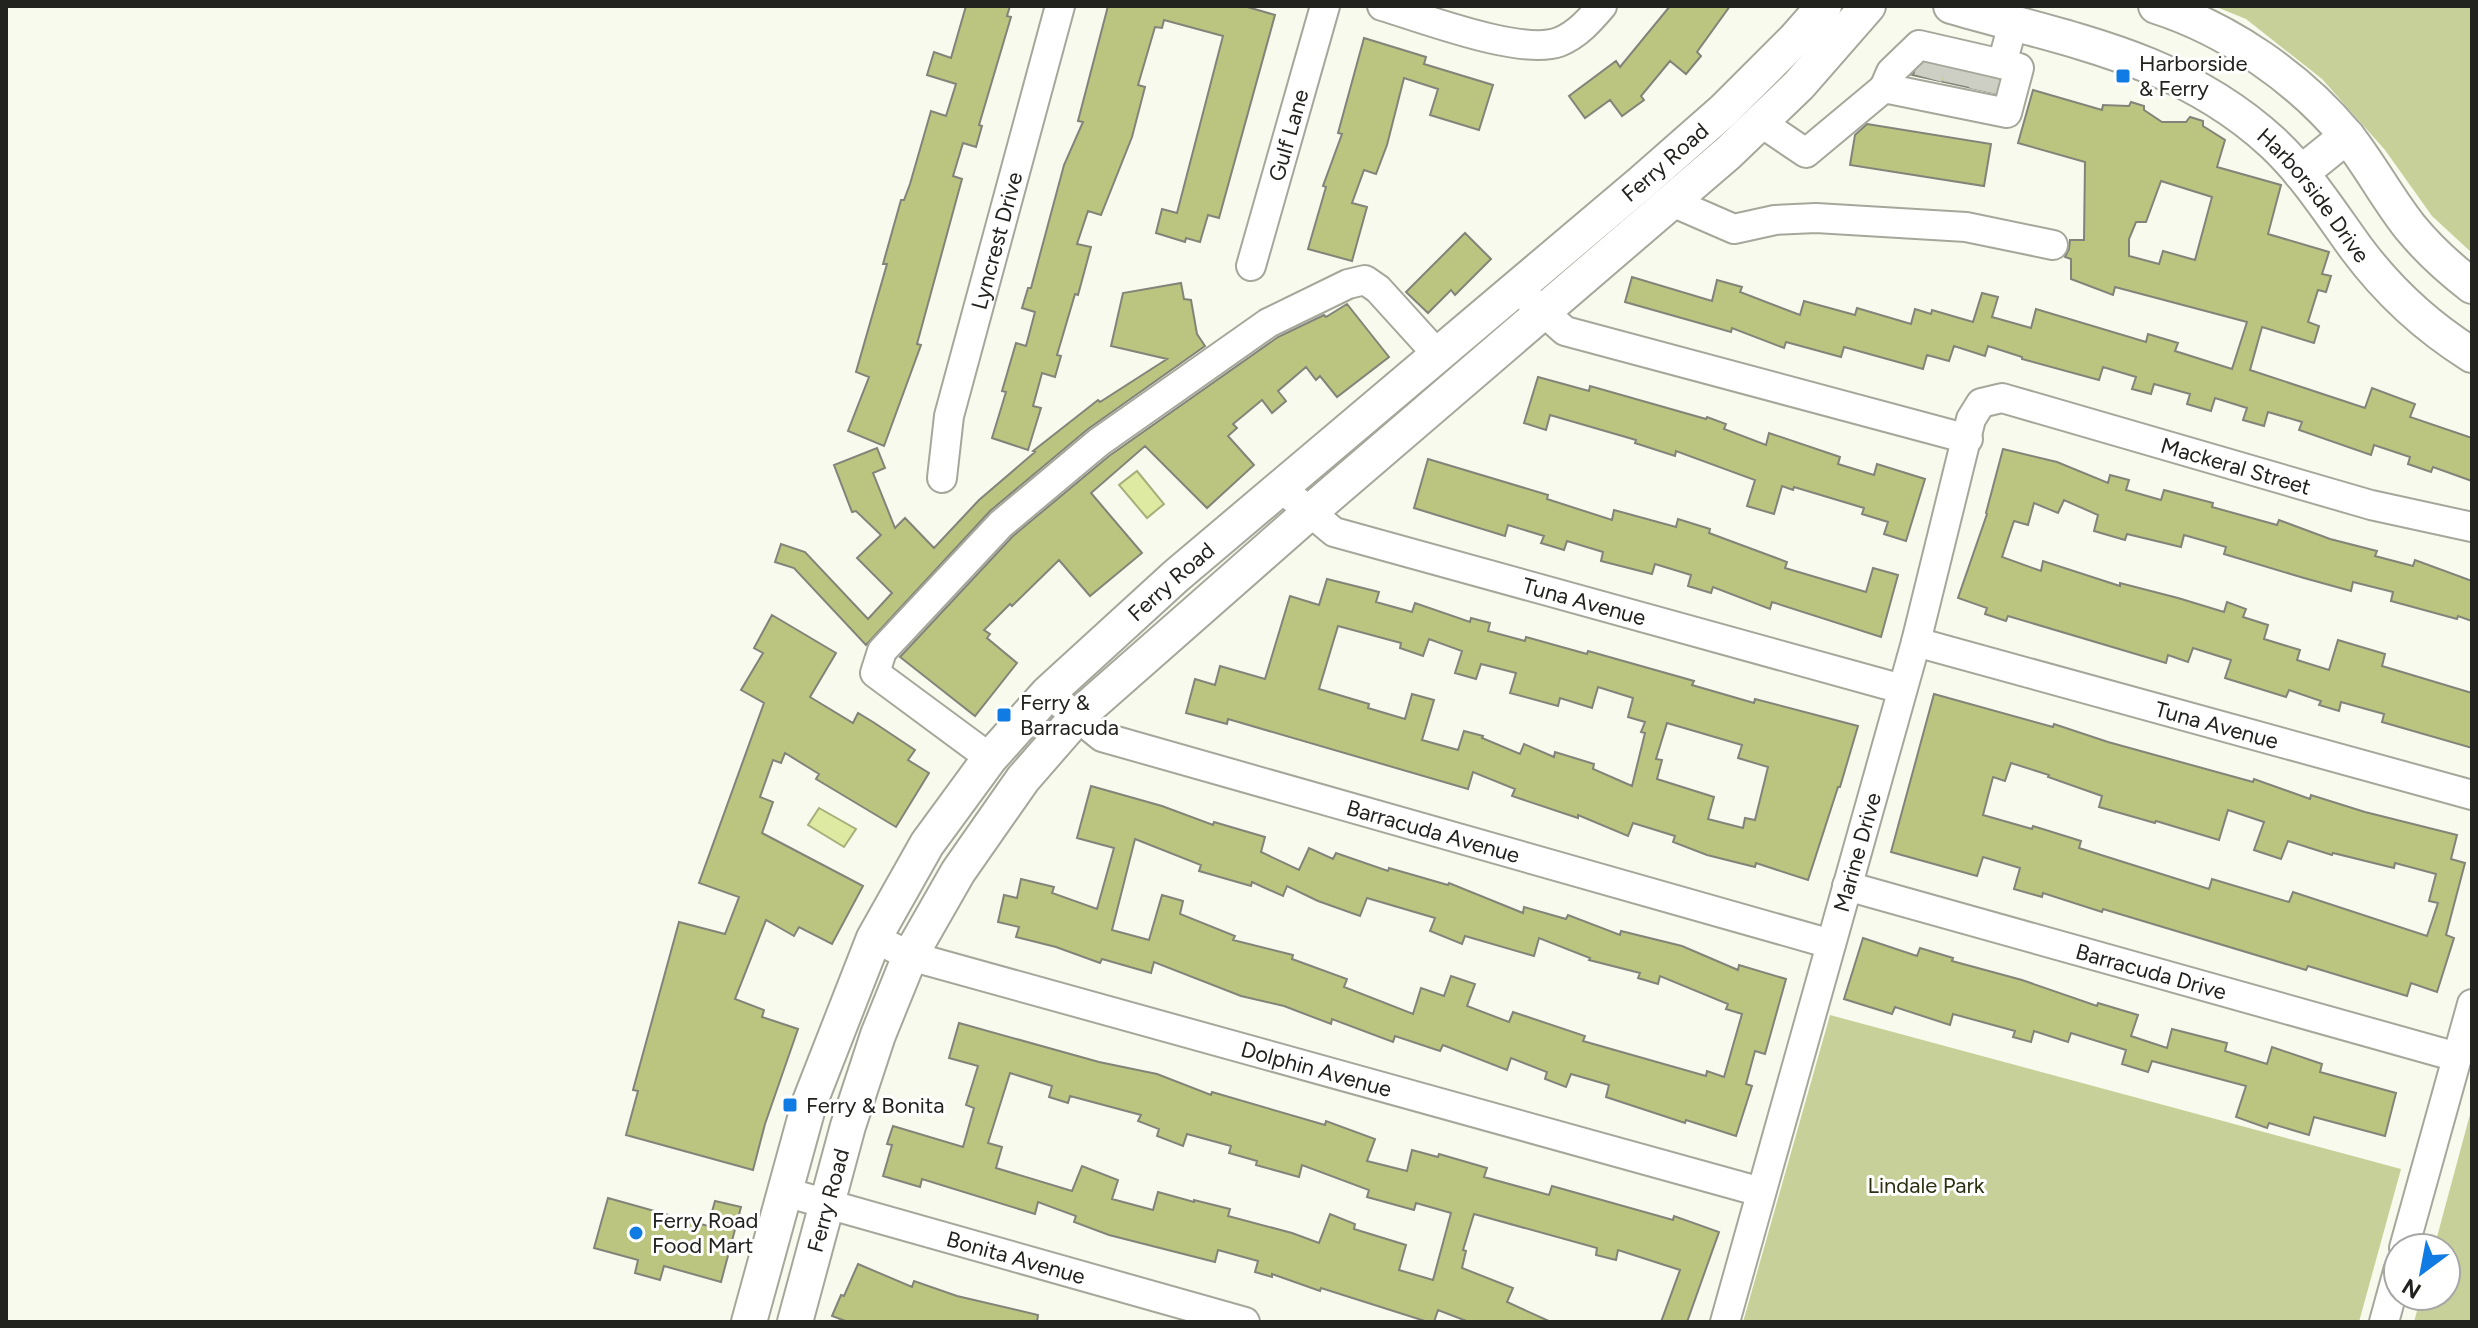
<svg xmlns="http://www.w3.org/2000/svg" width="2478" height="1328" font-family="Figtree,sans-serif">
<rect width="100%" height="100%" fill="#f8faed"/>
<path fill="#c8d099" d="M 2214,6 L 2472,6 L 2472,253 L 2432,216 L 2385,150 L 2322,79 L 2246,19 Z
M 1830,1015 L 2401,1169 L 2359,1322 L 1743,1322 Z
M 2472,1107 L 2472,1322 L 2414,1322 L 2421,1296 L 2446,1296 L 2446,1248 L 2434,1248 Z"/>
<path fill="#dee9a2" stroke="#a6ae7a" stroke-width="2" d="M 1137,471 L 1164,504 L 1147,518 L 1119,485 Z
M 819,808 L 856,829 L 844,847 L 808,825 Z"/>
<path fill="#bbc57f" stroke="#828479" stroke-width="2" fill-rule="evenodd" d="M 966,6 L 1010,6 L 1007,16 L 1011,17 L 979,125 L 982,126 L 976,147 L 963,143 L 953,176 L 962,179 L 917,344 L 921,345 L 884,446 L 848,431 L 869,377 L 856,372 L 887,264 L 883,264 L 901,200 L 904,200 L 910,184 L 931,111 L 946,116 L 956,84 L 927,75 L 934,52 L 951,58 Z
M 1108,6 L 1244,6 L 1275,15 L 1219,218 L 1208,215 L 1200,242 L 1186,238 L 1185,242 L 1156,233 L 1162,209 L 1177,213 L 1223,36 L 1164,20 L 1162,28 L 1155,27 L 1138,85 L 1145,87 L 1132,137 L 1101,215 L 1088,211 L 1077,244 L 1091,247 L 1078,295 L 1075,294 L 1057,355 L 1061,356 L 1055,377 L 1042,373 L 1033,406 L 1041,408 L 1028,450 L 992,438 L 1006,392 L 1002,391 L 1016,343 L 1026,346 L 1035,312 L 1022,308 L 1028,288 L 1031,288 L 1064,165 L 1083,122 L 1078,121 Z
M 1670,6 L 1730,6 L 1697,52 L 1701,56 L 1686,74 L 1670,61 L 1641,96 L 1644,100 L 1622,116 L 1610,100 L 1585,118 L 1569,96 L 1616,61 L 1620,67 Z
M 1364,38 L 1426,57 L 1424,64 L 1493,85 L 1479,130 L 1430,115 L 1438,89 L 1404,78 L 1387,145 L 1376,174 L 1364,170 L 1352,203 L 1367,207 L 1352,261 L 1308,249 L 1326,187 L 1323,186 L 1342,134 L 1338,133 Z
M 1924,64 L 1998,81 L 1995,93 L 1912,75 Z
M 2033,90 L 2102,110 L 2103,105 L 2129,106 L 2131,102 L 2144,106 L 2144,110 L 2162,122 L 2186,122 L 2190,117 L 2203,121 L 2203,126 L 2225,140 L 2217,167 L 2281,185 L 2268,234 L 2329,252 L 2322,274 L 2331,276 L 2326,292 L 2318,290 L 2308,322 L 2319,326 L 2314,343 L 2262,327 L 2250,370 L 2365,408 L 2372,388 L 2415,404 L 2410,417 L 2472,438 L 2472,481 L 2433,467 L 2431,472 L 2408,464 L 2410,457 L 2374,445 L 2371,455 L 2299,430 L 2302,422 L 2268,412 L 2264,426 L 2243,420 L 2247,408 L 2215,398 L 2211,411 L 2187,404 L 2190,394 L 2154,384 L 2151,394 L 2132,389 L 2136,377 L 2103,367 L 2099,380 L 2022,359 L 2022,357 L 1988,346 L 1985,356 L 1954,346 L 1949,361 L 1927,355 L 1923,369 L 1844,347 L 1841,357 L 1786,342 L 1784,348 L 1732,328 L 1731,332 L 1625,302 L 1632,277 L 1712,301 L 1717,280 L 1742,287 L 1740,292 L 1800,315 L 1804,301 L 1855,315 L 1857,308 L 1911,324 L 1915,309 L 1931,314 L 1932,310 L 1973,322 L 1982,293 L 1998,297 L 1992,317 L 2031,328 L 2036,309 L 2146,342 L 2148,334 L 2178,343 L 2175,351 L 2232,369 L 2247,322 L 2115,287 L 2113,295 L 2071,279 L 2071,259 L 2065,257 L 2069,249 L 2070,240 L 2084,240 L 2085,162 L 2018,143 ZM 2161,181 L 2212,197 L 2195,260 L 2163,251 L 2159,264 L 2129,256 L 2129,239 L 2136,222 L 2146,222 Z
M 1867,124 L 1991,144 L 1984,186 L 1850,165 L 1855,135 Z
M 1465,233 L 1491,259 L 1455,295 L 1451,290 L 1428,313 L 1406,292 Z
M 1181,283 L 1184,299 L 1191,300 L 1197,334 L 1205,346 L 1088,429 L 990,511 L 866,645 L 794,568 L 775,562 L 781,544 L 805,552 L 868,619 L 892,593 L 857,558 L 881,535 L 856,511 L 852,512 L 834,465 L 877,448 L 885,468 L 873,473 L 895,528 L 905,518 L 934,548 L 979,500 L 1035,452 L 1033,451 L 1098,400 L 1100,402 L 1167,359 L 1111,346 L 1123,293 Z
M 1347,304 L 1389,357 L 1337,397 L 1320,376 L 1316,380 L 1306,367 L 1278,391 L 1286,401 L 1272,413 L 1262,400 L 1233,424 L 1237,428 L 1228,436 L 1254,465 L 1207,508 L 1145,446 L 1091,493 L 1142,553 L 1090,596 L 1059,560 L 1012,606 L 1010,604 L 984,630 L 990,634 L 987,638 L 1017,663 L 975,716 L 900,657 L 1013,536 L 1109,456 L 1278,337 L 1324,315 L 1326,317 Z
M 1538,377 L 1589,391 L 1590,386 L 1706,419 L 1707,417 L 1726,424 L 1724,429 L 1766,445 L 1769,433 L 1840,457 L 1838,464 L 1874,475 L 1877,464 L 1925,479 L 1906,541 L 1884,534 L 1888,522 L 1862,514 L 1864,508 L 1794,487 L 1793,490 L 1782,486 L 1774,514 L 1747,506 L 1755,480 L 1676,451 L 1675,456 L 1635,443 L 1636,440 L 1550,415 L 1546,430 L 1524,423 Z
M 2003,449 L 2057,462 L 2108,483 L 2110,475 L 2129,480 L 2126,490 L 2161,500 L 2164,490 L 2213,503 L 2212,507 L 2277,525 L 2279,520 L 2330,539 L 2377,551 L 2375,556 L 2413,566 L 2415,560 L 2472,581 L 2472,621 L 2458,616 L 2457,619 L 2391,601 L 2393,592 L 2353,582 L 2351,591 L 2304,578 L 2224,554 L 2226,547 L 2184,535 L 2181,547 L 2127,534 L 2125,540 L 2094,531 L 2098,515 L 2064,500 L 2058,513 L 2034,503 L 2028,525 L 2014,521 L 2002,557 L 2041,571 L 2043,561 L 2120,586 L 2120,583 L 2178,598 L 2224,612 L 2227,602 L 2246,609 L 2243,617 L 2268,625 L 2264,639 L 2300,650 L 2297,660 L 2329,670 L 2338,640 L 2385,654 L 2382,666 L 2472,693 L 2472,748 L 2382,722 L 2384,714 L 2341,702 L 2339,711 L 2319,705 L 2321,701 L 2289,690 L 2286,697 L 2225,678 L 2231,660 L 2193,648 L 2188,662 L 2168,655 L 2166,663 L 2008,616 L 2006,621 L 1985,614 L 1987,608 L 1958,598 L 1987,514 L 1986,513 Z
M 1428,459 L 1548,495 L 1547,499 L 1612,520 L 1614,510 L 1676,527 L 1678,519 L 1710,529 L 1709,533 L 1787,562 L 1785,568 L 1866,592 L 1873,568 L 1898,575 L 1881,637 L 1772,602 L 1770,609 L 1713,587 L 1711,593 L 1688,586 L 1691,575 L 1655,564 L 1652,574 L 1601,561 L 1603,552 L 1567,541 L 1564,550 L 1541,543 L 1544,536 L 1508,525 L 1505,536 L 1414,508 Z
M 1327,579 L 1379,592 L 1376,602 L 1412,612 L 1415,603 L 1470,622 L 1471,618 L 1490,623 L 1488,631 L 1525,641 L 1526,637 L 1587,654 L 1588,651 L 1694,681 L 1692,685 L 1754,703 L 1755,699 L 1858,726 L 1840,787 L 1838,787 L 1808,880 L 1756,863 L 1755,867 L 1707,855 L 1673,842 L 1675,836 L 1633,823 L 1628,836 L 1578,815 L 1578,818 L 1512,796 L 1515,789 L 1473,772 L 1468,789 L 1228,719 L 1227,724 L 1186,713 L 1195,679 L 1215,685 L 1220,666 L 1265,679 L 1290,596 L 1319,605 ZM 1338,626 L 1401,643 L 1400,648 L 1423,656 L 1429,639 L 1462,651 L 1455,673 L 1476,679 L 1481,664 L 1516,673 L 1510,693 L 1558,706 L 1560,698 L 1592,708 L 1598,687 L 1633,698 L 1628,717 L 1645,722 L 1641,732 L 1645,733 L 1632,786 L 1593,769 L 1594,764 L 1555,752 L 1554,757 L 1524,744 L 1520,754 L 1482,738 L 1483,736 L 1464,731 L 1458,750 L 1422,740 L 1434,700 L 1412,694 L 1405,719 L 1368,708 L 1369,704 L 1319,689 ZM 1667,723 L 1742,745 L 1738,758 L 1768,767 L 1755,820 L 1745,818 L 1743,828 L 1708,819 L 1714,797 L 1657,779 L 1662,760 L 1656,759 Z
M 772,615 L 836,653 L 810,697 L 853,723 L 858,713 L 873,722 L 915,750 L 908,760 L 929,773 L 896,827 L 816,779 L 819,774 L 785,753 L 781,763 L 773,760 L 760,797 L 773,802 L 762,833 L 863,886 L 832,944 L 799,927 L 794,936 L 766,920 L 735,999 L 764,1010 L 762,1017 L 798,1029 L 765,1124 L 753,1170 L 626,1135 L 638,1091 L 633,1090 L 679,922 L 725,934 L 739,897 L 699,883 L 764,703 L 741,690 L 763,653 L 754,648 Z
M 1934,694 L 2053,727 L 2054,724 L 2108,742 L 2253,782 L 2254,779 L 2310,799 L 2311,795 L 2365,812 L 2457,835 L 2451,859 L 2465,863 L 2446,935 L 2454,938 L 2437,992 L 2411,983 L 2407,996 L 2308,966 L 2306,970 L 2103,909 L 2102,912 L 2043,893 L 2042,897 L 2014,889 L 2020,868 L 1983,857 L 1977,876 L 1891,852 ZM 2011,763 L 2049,775 L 2048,777 L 2102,796 L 2099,807 L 2155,823 L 2156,821 L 2219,840 L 2228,810 L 2264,822 L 2254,850 L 2281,859 L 2288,841 L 2332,855 L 2333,853 L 2394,868 L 2395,863 L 2436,874 L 2429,901 L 2438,903 L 2427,936 L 2293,892 L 2289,902 L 2212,879 L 2209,889 L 2079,848 L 2081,841 L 2033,826 L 2032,829 L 1983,815 L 1993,777 L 2005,781 Z
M 1091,786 L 1162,806 L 1213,825 L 1214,822 L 1265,837 L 1261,852 L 1299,870 L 1309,848 L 1333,859 L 1336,853 L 1388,871 L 1389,868 L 1448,885 L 1449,883 L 1523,913 L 1524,907 L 1566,919 L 1568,915 L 1620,935 L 1621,931 L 1682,946 L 1738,970 L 1739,965 L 1786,979 L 1765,1054 L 1755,1051 L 1746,1084 L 1752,1086 L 1736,1136 L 1686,1120 L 1685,1123 L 1606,1097 L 1609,1085 L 1571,1074 L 1566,1087 L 1545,1079 L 1547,1072 L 1511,1058 L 1507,1070 L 1443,1045 L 1440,1051 L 1395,1036 L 1393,1042 L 1332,1019 L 1331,1024 L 1284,1006 L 1241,996 L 1154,962 L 1151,973 L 1102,959 L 1100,963 L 1056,947 L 1016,937 L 1019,927 L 998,922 L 1004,895 L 1017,898 L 1021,879 L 1054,887 L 1052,893 L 1097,909 L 1114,848 L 1077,838 ZM 1135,839 L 1201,865 L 1199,871 L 1251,886 L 1252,882 L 1283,896 L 1287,886 L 1318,901 L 1360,916 L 1367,898 L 1435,918 L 1430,931 L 1462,944 L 1465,936 L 1534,956 L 1539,938 L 1590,958 L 1589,960 L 1640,973 L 1638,978 L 1658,984 L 1660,976 L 1728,1004 L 1726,1009 L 1742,1014 L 1724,1077 L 1707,1071 L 1706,1076 L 1583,1041 L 1585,1036 L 1513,1012 L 1509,1022 L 1467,1006 L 1475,984 L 1451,976 L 1444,996 L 1421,988 L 1413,1014 L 1344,987 L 1347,979 L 1292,959 L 1293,955 L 1233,940 L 1235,936 L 1180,914 L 1183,901 L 1162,895 L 1149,940 L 1112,930 Z
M 1863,938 L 1917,956 L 1920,948 L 1953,958 L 1952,961 L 2022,980 L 2097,1006 L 2098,1003 L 2138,1015 L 2131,1036 L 2167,1048 L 2172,1029 L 2227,1043 L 2225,1051 L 2267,1064 L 2272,1047 L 2322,1064 L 2320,1072 L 2396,1093 L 2385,1136 L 2314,1117 L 2309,1135 L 2269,1123 L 2267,1128 L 2236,1117 L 2246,1086 L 2152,1061 L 2148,1072 L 2122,1064 L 2126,1050 L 2071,1033 L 2068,1042 L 2034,1031 L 2031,1042 L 2013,1037 L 2015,1031 L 1953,1014 L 1950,1025 L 1895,1007 L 1892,1014 L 1844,999 Z
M 959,1023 L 1099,1062 L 1157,1074 L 1211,1095 L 1212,1092 L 1325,1125 L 1326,1121 L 1375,1139 L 1367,1161 L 1407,1171 L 1412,1150 L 1438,1157 L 1439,1154 L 1487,1168 L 1484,1177 L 1549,1195 L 1552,1186 L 1673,1220 L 1674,1216 L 1719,1232 L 1687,1322 L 1661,1322 L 1680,1270 L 1618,1250 L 1616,1260 L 1596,1255 L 1597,1248 L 1474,1214 L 1463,1250 L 1466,1251 L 1462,1268 L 1513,1288 L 1507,1302 L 1551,1322 L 1469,1322 L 1438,1310 L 1434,1322 L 1428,1322 L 1321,1288 L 1320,1291 L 1272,1274 L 1272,1277 L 1255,1272 L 1258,1261 L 1218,1250 L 1215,1262 L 1109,1235 L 1074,1222 L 1076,1216 L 1038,1202 L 1035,1214 L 922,1179 L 920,1187 L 883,1176 L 892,1145 L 887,1144 L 893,1126 L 963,1147 L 974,1108 L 966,1105 L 978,1066 L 949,1058 ZM 1010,1073 L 1052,1086 L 1049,1097 L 1068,1103 L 1070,1096 L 1141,1115 L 1138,1121 L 1159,1129 L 1157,1136 L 1183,1146 L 1187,1134 L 1231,1146 L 1229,1153 L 1257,1161 L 1256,1165 L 1299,1177 L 1302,1165 L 1369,1190 L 1367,1197 L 1414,1210 L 1416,1203 L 1451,1213 L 1433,1280 L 1399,1270 L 1406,1245 L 1354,1229 L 1355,1224 L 1330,1214 L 1319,1243 L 1292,1233 L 1228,1216 L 1230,1209 L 1194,1200 L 1194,1202 L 1158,1192 L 1153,1210 L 1112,1199 L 1118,1180 L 1082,1166 L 1072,1191 L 996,1168 L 1002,1147 L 988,1143 Z
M 608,1198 L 708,1226 L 715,1201 L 741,1207 L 721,1282 L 664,1266 L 660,1280 L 635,1273 L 638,1260 L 594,1248 Z
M 858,1264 L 912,1287 L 914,1281 L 957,1296 L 1038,1315 L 1037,1322 L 848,1322 L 832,1316 L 841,1295 L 844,1296 Z"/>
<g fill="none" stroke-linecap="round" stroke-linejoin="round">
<path stroke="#cdcfc4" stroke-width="28" stroke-dasharray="28 14" stroke-linecap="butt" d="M 1928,78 L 1934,56
M 1956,84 L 1961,61
M 1983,91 L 1988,69"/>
<g stroke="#a5a79b" stroke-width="32">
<g id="minor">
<path d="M 1382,6 C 1423,18 1521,56 1559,42 C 1577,35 1590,20 1602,6"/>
<path d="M 1884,88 L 1891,72 L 1919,45 L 2002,64"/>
<path d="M 1760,122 L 1806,153 L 1884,88 L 2007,113 L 2019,68 L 2002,64 L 2013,24"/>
<path d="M 1672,202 L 1734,229 L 1775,220 L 1816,218 L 1966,227 L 2053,245"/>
<path id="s1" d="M 1251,266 L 1325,6"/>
<path d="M 1529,299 L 1565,331 L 1968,439"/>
<path id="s2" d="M 942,478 L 949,416 L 1060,6"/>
<path id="s3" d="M 1280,487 L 1334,532 L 1902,689"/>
<path id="s4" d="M 1916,642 L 2472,795"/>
<path id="s5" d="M 1048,693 L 1102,737 L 1831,944"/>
<path d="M 990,758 L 875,673 L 882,651 L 1001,524 L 1099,442 L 1268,323 L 1348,284 L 1365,280 L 1378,289 L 1437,354"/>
<path id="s6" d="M 1847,886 L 2457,1057"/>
<path id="s7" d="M 874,938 L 910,956 L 1761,1192"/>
<path id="s8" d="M 785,1192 L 1245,1322"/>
<path d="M 2404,1248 L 2472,1004"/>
<path id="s9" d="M 1725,1322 L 1916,642 L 1971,419 L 1981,403 L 2002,398 L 2371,505 L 2472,527"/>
<path d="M 2384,1322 L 2398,1271"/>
</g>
</g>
<g stroke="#a5a79b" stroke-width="38">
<g id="major">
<path id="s10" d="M 1951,6 C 2068,40 2180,57 2273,143 C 2306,174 2330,212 2356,248 C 2388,291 2427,327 2472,355"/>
<path d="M 2156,6 C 2228,29 2299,78 2347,136 C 2370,165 2387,198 2410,227 C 2428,249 2450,269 2472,286"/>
<path d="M 2301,173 L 2347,136"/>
<path id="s11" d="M 749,1322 L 809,1104 L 874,938 L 927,844 L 990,758 L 1048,693 L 1176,576 L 1641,183 L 1724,110 L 1796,38 L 1824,6"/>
<path id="s12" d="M 795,1322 L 848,1126 L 878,1035 L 910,956 L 958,872 L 1023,779 L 1077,717 L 1310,512 L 1728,153 L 1799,85 L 1868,6"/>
</g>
</g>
<use href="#minor" stroke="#fff" stroke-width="28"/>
<use href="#major" stroke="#fff" stroke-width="34"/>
</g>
<g fill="#0f7be3" stroke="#fff" stroke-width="3">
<rect x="2115" y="68" width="16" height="16" rx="4"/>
<rect x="996" y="707" width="16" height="16" rx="4"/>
<rect x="782" y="1097" width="16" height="16" rx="4"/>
<circle cx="636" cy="1233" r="8"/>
</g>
<g text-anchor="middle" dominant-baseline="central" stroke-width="6" stroke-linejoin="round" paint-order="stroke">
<g font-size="22" fill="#22231e" stroke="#fff" text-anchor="start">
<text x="2139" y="63">Harborside<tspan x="2139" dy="25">&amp; Ferry</tspan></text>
<text x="1020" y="702">Ferry &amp;<tspan x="1020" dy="25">Barracuda</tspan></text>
<text x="806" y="1105">Ferry &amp; Bonita</text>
<text x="652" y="1220">Ferry Road<tspan x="652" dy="25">Food Mart</tspan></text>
</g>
<g font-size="22" fill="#22231e" stroke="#fff">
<text stroke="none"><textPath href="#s1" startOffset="136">Gulf Lane</textPath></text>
<text stroke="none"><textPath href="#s11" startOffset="1520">Ferry Road</textPath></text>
<text stroke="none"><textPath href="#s10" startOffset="420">Harborside Drive</textPath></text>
<text stroke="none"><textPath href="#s2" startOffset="244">Lyncrest Drive</textPath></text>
<text stroke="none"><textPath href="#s9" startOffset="1220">Mackeral Street</textPath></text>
<text stroke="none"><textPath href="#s11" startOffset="872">Ferry Road</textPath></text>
<text stroke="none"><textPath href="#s3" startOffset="330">Tuna Avenue</textPath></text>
<text stroke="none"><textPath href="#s4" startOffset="312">Tuna Avenue</textPath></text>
<text stroke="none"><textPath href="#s5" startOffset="414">Barracuda Avenue</textPath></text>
<text stroke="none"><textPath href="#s9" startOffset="488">Marine Drive</textPath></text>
<text stroke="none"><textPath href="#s6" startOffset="316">Barracuda Drive</textPath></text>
<text stroke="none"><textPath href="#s7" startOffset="462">Dolphin Avenue</textPath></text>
<text stroke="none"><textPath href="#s12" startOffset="126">Ferry Road</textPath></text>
<text stroke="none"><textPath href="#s8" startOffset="240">Bonita Avenue</textPath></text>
</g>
<g font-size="22" fill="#2d3112" stroke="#fff">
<text x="1926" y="1185">Lindale Park</text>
</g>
</g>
<rect width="2478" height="1328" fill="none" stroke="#22231e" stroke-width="16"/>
<g transform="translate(2422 1272) rotate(212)"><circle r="38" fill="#ffffff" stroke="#a7a7a5" stroke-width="2"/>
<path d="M0-6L14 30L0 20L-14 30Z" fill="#0f7be3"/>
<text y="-12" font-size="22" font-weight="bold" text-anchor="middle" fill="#22231e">N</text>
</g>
</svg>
